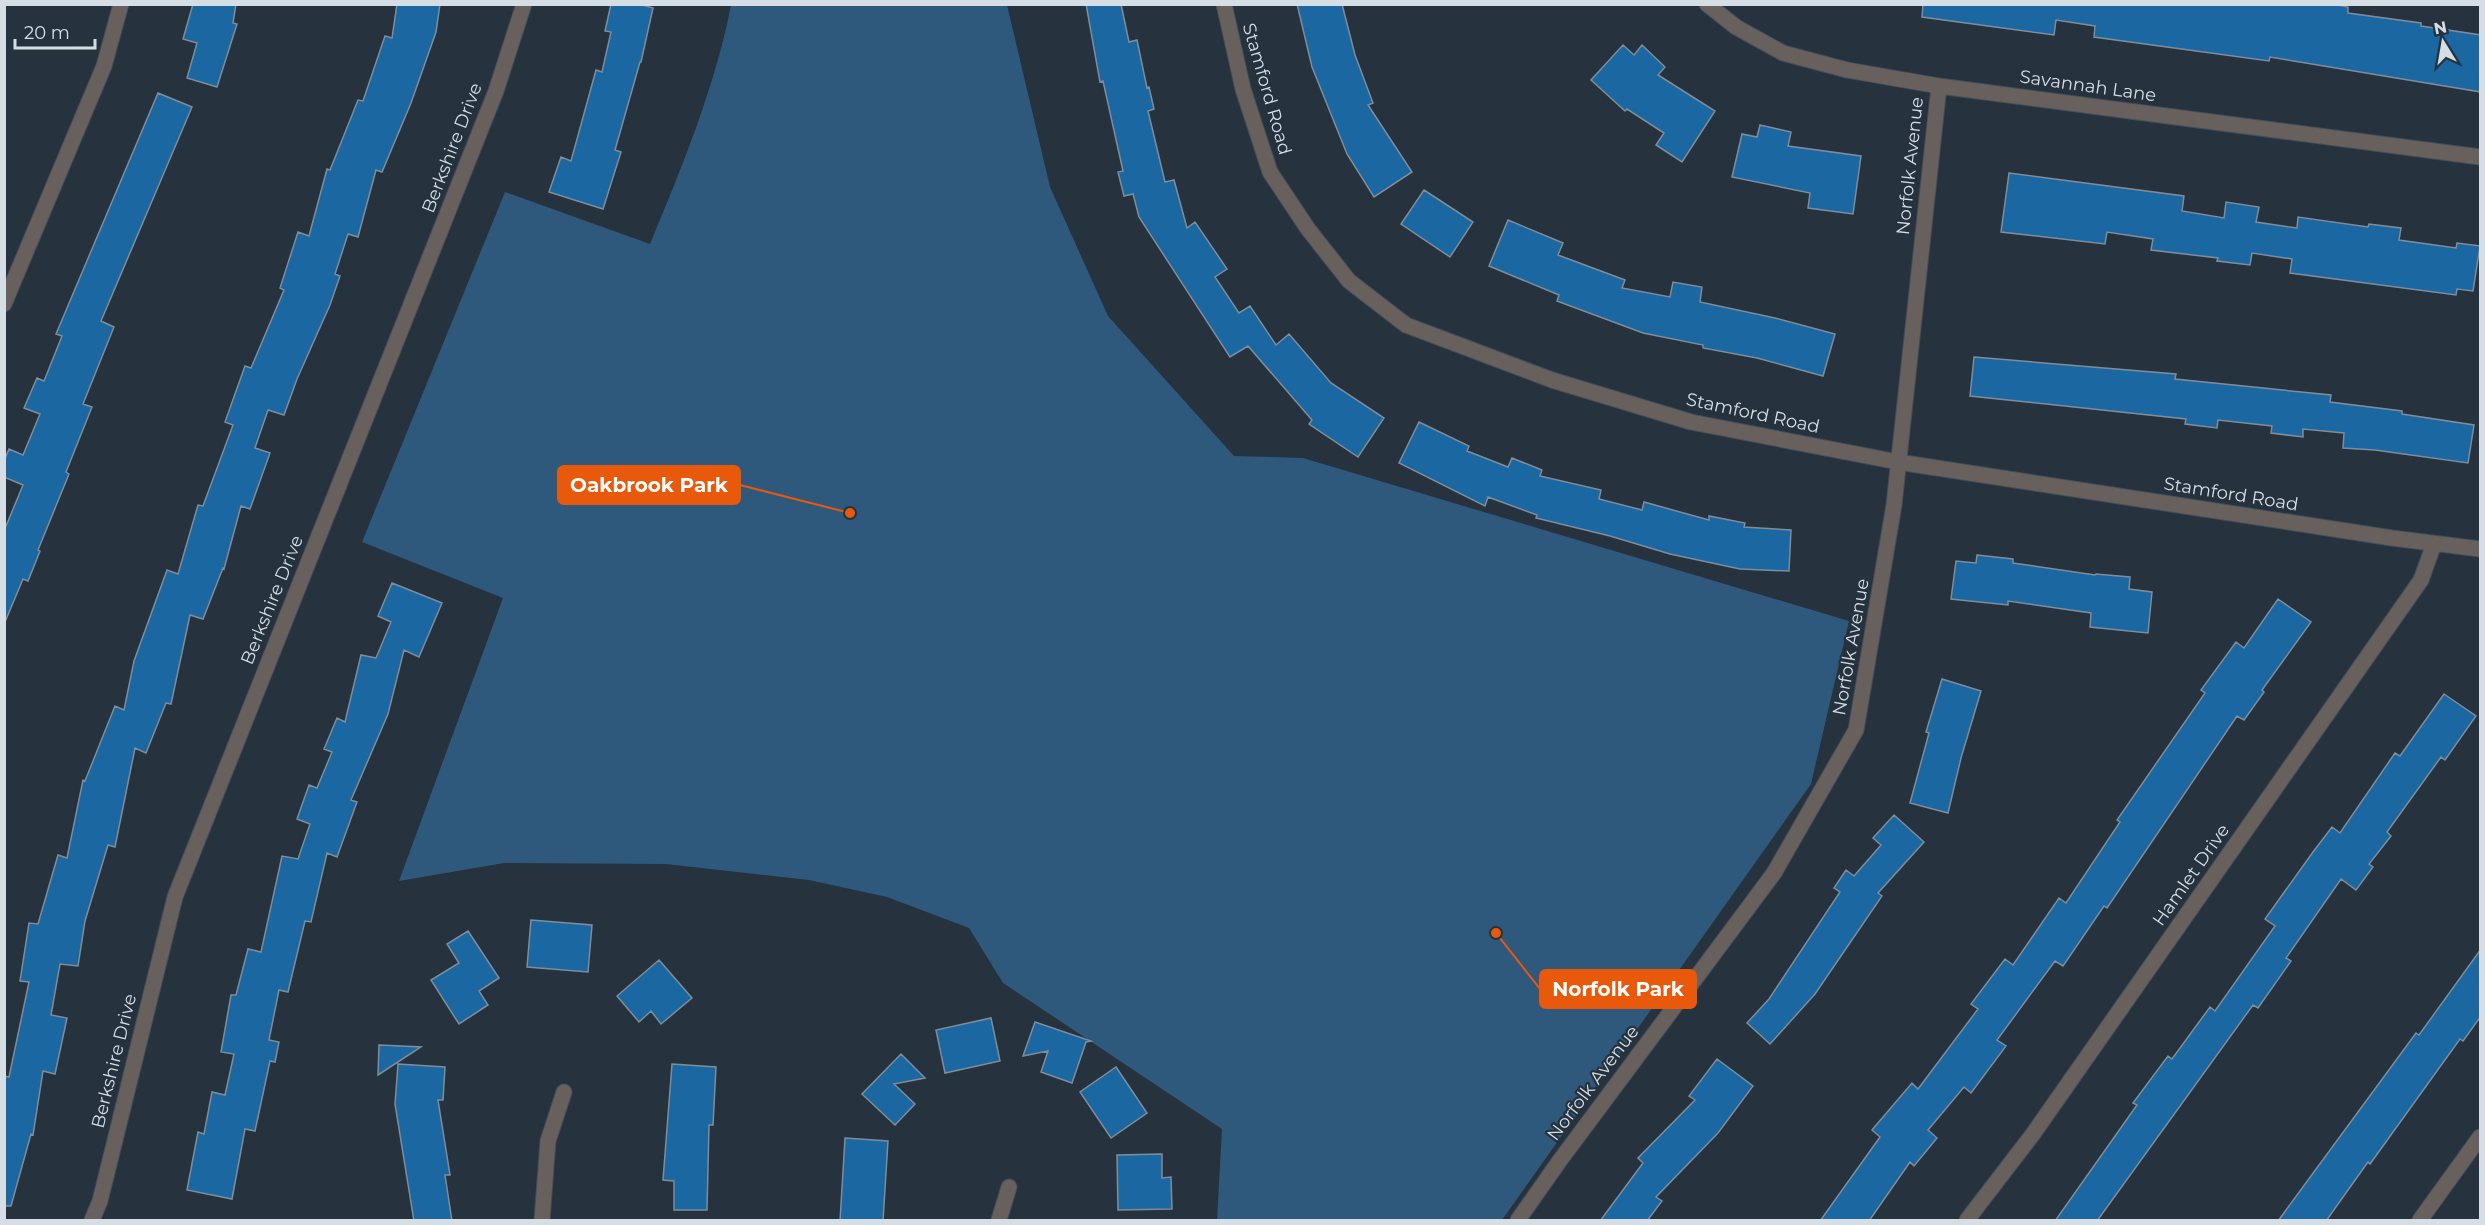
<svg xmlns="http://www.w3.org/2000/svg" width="2485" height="1225" font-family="Montserrat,sans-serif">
<rect width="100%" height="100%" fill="#26323d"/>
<path fill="#2f587d" d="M 731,5 L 1007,5 L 1050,187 L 1108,316 L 1234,456 L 1303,458 L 1849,621 L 1811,784 L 1502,1220 L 1217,1220 L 1222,1129 L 1003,983 L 969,928 L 887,897 L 809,880 L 666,864 L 504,863 L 399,881 L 503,598 L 362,542 L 505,192 L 650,244 C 682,167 715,87 731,5 Z"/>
<path fill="#1a67a2" stroke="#7f8d9a" stroke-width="1.5" d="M 193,4 L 236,4 L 233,23 L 237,24 L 217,87 L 187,78 L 197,43 L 183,39 Z
M 397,4 L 440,4 L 436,32 L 411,103 L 382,172 L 376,170 L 358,237 L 348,234 L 335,274 L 340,276 L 330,305 L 297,379 L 284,415 L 268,410 L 255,448 L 270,453 L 250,509 L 241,506 L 224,569 L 223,568 L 203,619 L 190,615 L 171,704 L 166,703 L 146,753 L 135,748 L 115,847 L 108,845 L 85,921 L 78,966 L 60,964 L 51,1015 L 67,1018 L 55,1074 L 43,1071 L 33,1135 L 31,1134 L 11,1206 L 4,1206 L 4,1076 L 9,1077 L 29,982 L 20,981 L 29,923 L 38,924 L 58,855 L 67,858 L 83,780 L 85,781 L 115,706 L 124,710 L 134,661 L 167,570 L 178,574 L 198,505 L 203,506 L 233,425 L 225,422 L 245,366 L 251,368 L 284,290 L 280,288 L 298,232 L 309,236 L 327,169 L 330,170 L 358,100 L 363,101 L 385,36 L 392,38 Z
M 611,4 L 639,4 L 653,8 L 641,62 L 640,62 L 615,150 L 621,152 L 603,209 L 549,192 L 561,157 L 571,161 L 596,70 L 602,72 L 611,32 L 605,31 Z
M 1086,4 L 1121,4 L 1129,42 L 1137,40 L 1147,88 L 1149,87 L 1154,109 L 1148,111 L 1165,182 L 1174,180 L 1187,228 L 1195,222 L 1227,269 L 1215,277 L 1239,313 L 1250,306 L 1276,345 L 1289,334 L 1331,383 L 1384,418 L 1358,457 L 1309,424 L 1312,420 L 1248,346 L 1230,357 L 1139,217 L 1133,194 L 1124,196 L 1118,172 L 1123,171 L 1103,81 L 1100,82 Z
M 1297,4 L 1342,4 L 1355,55 L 1373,103 L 1368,105 L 1412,172 L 1374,197 L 1347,154 L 1312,67 Z
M 1923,4 L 2332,4 L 2348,7 L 2348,13 L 2421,23 L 2421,26 L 2481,35 L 2481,92 L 2270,57 L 2269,61 L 2094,37 L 2095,26 L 2056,20 L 2054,35 L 1922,17 Z
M 1623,45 L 1634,55 L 1642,45 L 1665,67 L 1658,75 L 1715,111 L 1682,162 L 1656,145 L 1664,133 L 1627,109 L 1625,111 L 1591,80 Z
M 158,93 L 192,107 L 101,321 L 114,327 L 83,404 L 92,407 L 66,472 L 69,474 L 38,550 L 40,551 L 28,581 L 23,579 L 5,622 L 4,531 L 23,485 L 4,477 L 4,461 L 9,449 L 23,455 L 40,414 L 24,408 L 37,378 L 44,381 L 62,336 L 56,334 Z
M 1760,125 L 1791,132 L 1788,146 L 1861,156 L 1853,214 L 1808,208 L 1810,193 L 1732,177 L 1742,134 L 1757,137 Z
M 2009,173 L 2184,196 L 2182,211 L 2224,218 L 2226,202 L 2259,207 L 2256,222 L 2297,228 L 2298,217 L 2368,227 L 2369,224 L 2401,228 L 2399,240 L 2456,248 L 2457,243 L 2480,246 L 2473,291 L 2457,289 L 2456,295 L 2290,273 L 2292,259 L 2252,253 L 2250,265 L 2217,261 L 2218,258 L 2151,250 L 2153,239 L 2107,232 L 2105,244 L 2001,232 Z
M 1424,190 L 1473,222 L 1450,257 L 1401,224 Z
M 1508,220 L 1563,243 L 1558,255 L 1625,280 L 1622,288 L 1670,297 L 1673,282 L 1702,287 L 1700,302 L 1775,318 L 1835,334 L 1823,376 L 1757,358 L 1703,348 L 1703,345 L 1643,333 L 1557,301 L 1559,295 L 1489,266 Z
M 1974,357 L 2176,374 L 2175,379 L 2331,395 L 2330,402 L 2402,411 L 2402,414 L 2474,425 L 2468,463 L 2375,450 L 2343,448 L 2344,433 L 2303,429 L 2303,437 L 2271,433 L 2272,426 L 2218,420 L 2217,428 L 2185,424 L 2186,419 L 1970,396 Z
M 1419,422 L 1469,446 L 1467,451 L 1508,467 L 1512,458 L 1542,470 L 1540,476 L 1601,490 L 1599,499 L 1642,510 L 1644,502 L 1709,520 L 1709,516 L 1745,523 L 1744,527 L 1791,530 L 1789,571 L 1740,569 L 1670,554 L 1610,536 L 1536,518 L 1537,515 L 1488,497 L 1485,506 L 1399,463 Z
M 1977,555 L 2013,559 L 2013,563 L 2095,575 L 2096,574 L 2130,577 L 2129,589 L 2152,592 L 2148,633 L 2090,627 L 2091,613 L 2008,601 L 2008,605 L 1951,599 L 1956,561 L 1976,563 Z
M 392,583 L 442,603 L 419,657 L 404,650 L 388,714 L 351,800 L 357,802 L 337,857 L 327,853 L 311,922 L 305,921 L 288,992 L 279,990 L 269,1040 L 279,1042 L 275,1062 L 270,1061 L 255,1131 L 245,1129 L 232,1199 L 187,1190 L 198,1132 L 204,1134 L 212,1092 L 225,1095 L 234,1054 L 221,1052 L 231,995 L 236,995 L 248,949 L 261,952 L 282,856 L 298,859 L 310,824 L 297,819 L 309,785 L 317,788 L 332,752 L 324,749 L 337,718 L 345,722 L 361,655 L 376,658 L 391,622 L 378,616 Z
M 2278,599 L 2311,622 L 2262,690 L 2264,692 L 2244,720 L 2237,716 L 2107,908 L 2104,906 L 2063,966 L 2055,961 L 1997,1040 L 2006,1046 L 1971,1093 L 1964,1087 L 1928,1130 L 1937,1138 L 1914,1166 L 1910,1162 L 1869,1221 L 1820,1221 L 1880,1137 L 1872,1130 L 1912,1083 L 1918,1089 L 1978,1009 L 1971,1004 L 2005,959 L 2013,965 L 2059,898 L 2066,903 L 2120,822 L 2117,820 L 2205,693 L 2201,690 L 2236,642 L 2244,648 Z
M 1942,679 L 1981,691 L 1961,758 L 1948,813 L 1910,803 L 1929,733 L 1926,732 Z
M 2444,694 L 2476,716 L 2445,760 L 2441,757 L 2387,832 L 2391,836 L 2369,864 L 2373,867 L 2356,890 L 2341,879 L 2286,958 L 2291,961 L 2258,1008 L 2253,1005 L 2097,1221 L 2055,1221 L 2137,1105 L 2133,1103 L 2168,1056 L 2172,1059 L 2210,1007 L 2215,1011 L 2275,926 L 2265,919 L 2313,852 L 2332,827 L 2340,833 L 2395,753 L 2400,756 Z
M 1894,815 L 1924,842 L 1878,893 L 1882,896 L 1815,994 L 1770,1044 L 1747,1023 L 1769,999 L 1840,892 L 1834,888 L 1846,870 L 1854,876 L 1881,845 L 1873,838 Z
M 531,920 L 592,925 L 588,972 L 527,967 Z
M 468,931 L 499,978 L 479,991 L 488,1005 L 459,1024 L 431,980 L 459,963 L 447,944 Z
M 2481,949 L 2481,1016 L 2463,1041 L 2460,1039 L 2370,1164 L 2368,1162 L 2326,1221 L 2278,1221 L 2416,1033 L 2419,1035 Z
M 659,960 L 692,998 L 661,1024 L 651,1011 L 639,1022 L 617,996 Z
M 991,1018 L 1000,1061 L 945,1073 L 936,1030 Z
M 1035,1022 L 1091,1041 L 1086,1042 L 1072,1083 L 1041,1072 L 1048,1051 L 1023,1056 Z
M 379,1045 L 421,1047 L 378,1075 Z
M 901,1054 L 925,1078 L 894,1084 L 915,1104 L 895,1125 L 862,1094 Z
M 1717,1059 L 1753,1086 L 1718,1133 L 1656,1197 L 1662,1201 L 1647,1221 L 1600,1221 L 1643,1163 L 1638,1158 L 1695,1100 L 1689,1096 Z
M 398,1064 L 445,1067 L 443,1100 L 438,1100 L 450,1175 L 445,1175 L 452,1221 L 414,1221 L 395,1104 Z
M 672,1064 L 716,1067 L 713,1125 L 709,1125 L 707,1210 L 674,1210 L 674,1181 L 663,1180 Z
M 1116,1067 L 1147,1113 L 1111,1138 L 1080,1092 Z
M 845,1138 L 888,1141 L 883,1221 L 840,1221 Z
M 1162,1154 L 1162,1178 L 1171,1177 L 1172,1209 L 1118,1210 L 1117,1155 Z"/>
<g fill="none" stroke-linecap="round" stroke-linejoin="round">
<g stroke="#424e58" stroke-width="17">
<path id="minor" d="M 1224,4 L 1243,89 L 1270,172 L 1308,229 L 1349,281 L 1406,325 L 1552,380 L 1691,422 L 1898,462 L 2392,538 L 2480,549
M 1707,4 L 1736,27 L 1783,53 L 1847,70 L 1939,86 L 2480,157
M 4,304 L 104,66 L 121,4
M 92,1220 L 100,1201 L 175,897 L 496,91 L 524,4
M 542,1220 L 548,1141 L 564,1092
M 999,1220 L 1009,1187
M 1518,1220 L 1558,1163 L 1774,873 L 1856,730 L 1894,505 L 1939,86
M 1967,1220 L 2033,1134 L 2421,580 L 2434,544
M 2420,1220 L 2480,1137"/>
</g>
<use href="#minor" stroke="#68605d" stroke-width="15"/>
</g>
<g text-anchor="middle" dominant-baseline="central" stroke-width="4.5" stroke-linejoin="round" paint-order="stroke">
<g font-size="18" fill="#d6dee5" stroke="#26323d">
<text transform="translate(2088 86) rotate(8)">Savannah Lane</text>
<text transform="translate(1267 89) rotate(74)">Stamford Road</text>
<text transform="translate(452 148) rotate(-69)">Berkshire Drive</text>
<text transform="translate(1910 166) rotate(-84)">Norfolk Avenue</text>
<text transform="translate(1753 413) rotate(12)">Stamford Road</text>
<text transform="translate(2231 494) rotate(9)">Stamford Road</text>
<text transform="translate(272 600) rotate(-68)">Berkshire Drive</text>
<text transform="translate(1851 647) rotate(-80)">Norfolk Avenue</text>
<text transform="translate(2191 875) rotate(-55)">Hamlet Drive</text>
<text transform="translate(114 1061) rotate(-76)">Berkshire Drive</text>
<text transform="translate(1593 1083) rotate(-53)">Norfolk Avenue</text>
</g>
</g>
<path fill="none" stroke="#e8590c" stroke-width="2" d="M850 513L740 485M1496 933L1540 989"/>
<g fill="#e8590c" stroke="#26323d" stroke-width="2">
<circle cx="850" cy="513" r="6"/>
<circle cx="1496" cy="933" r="6"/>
</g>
<g fill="#e8590c" stroke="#e8590c" stroke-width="2">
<rect x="558" y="466" width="182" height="38" rx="6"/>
<rect x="1540" y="970" width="156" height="38" rx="6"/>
</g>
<g font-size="20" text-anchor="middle" font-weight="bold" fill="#fff">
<text x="649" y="492">Oakbrook Park</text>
<text x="1618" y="996">Norfolk Park</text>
</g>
<rect width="2485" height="1225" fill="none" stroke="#d6dee5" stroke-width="12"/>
<g transform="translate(2443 42) rotate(349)" stroke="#26323d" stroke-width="4.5" paint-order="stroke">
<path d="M0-4.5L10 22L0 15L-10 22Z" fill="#d6dee5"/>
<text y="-9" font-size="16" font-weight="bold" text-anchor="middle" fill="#d6dee5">N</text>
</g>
<path d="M15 39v9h80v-9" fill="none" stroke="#d6dee5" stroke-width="3"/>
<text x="24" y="39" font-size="18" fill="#d6dee5" stroke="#26323d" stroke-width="4.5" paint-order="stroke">20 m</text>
</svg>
